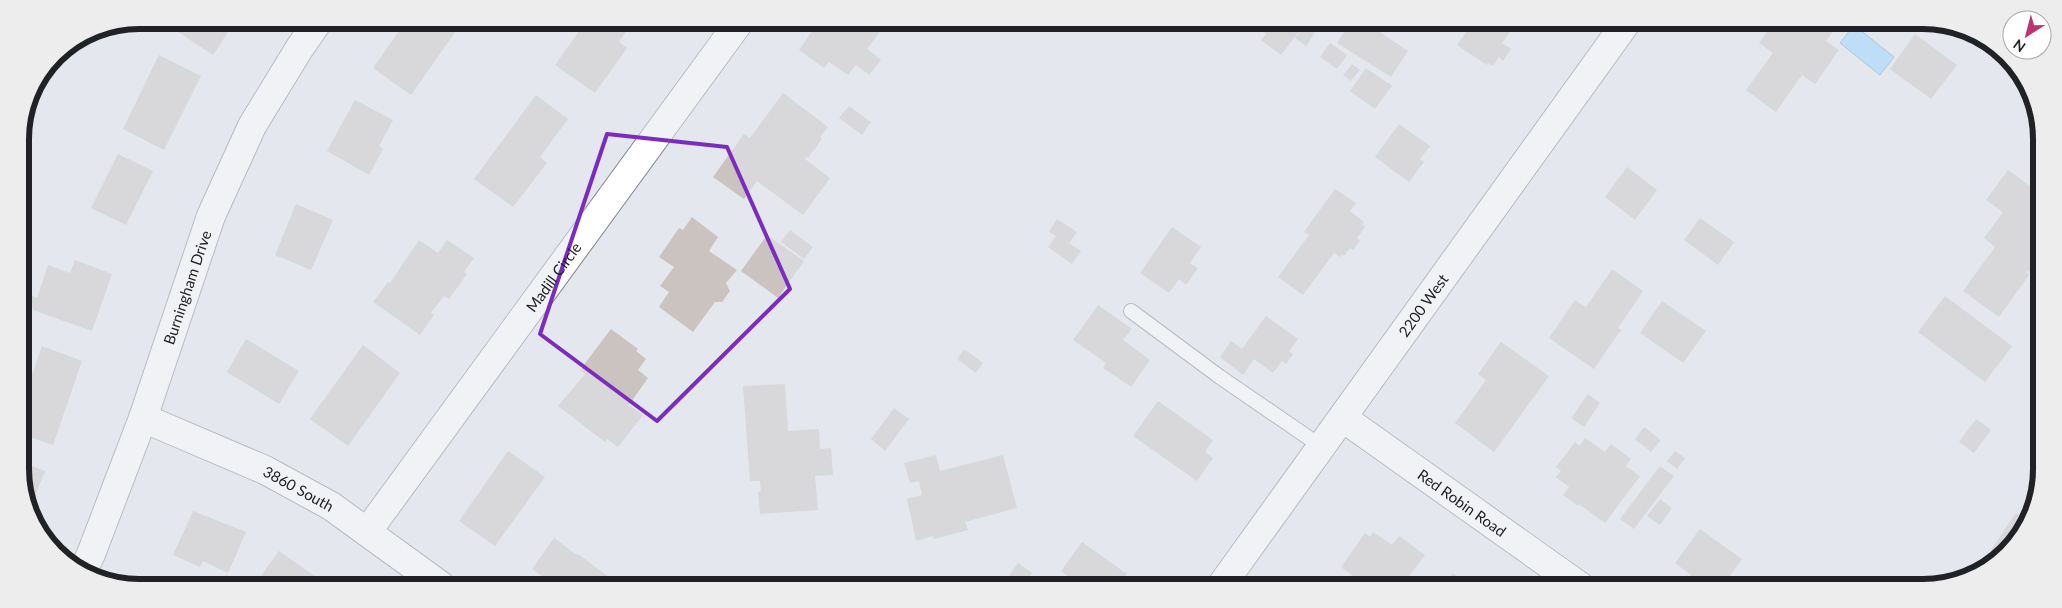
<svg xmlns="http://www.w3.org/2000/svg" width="2062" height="608" font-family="Lato,sans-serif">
<rect width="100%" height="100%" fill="#e4e7ee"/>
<path fill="#8ed3fe" stroke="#6d9ebd" d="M 1854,25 L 1894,57 L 1880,75 L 1840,43 Z"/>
<path fill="#cbc3bf" d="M 182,20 L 236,20 L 213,55 L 175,30 Z
M 406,21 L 447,21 L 458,28 L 411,95 L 373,68 Z
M 586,21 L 633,21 L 619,42 L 627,48 L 595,93 L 555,65 Z
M 832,22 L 887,22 L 867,49 L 881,60 L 869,75 L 856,65 L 848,75 L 829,62 L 824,68 L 799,50 L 818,23 L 826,29 Z
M 951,22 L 967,22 L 962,29 Z
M 1251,22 L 1293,23 L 1301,29 L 1281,55 L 1261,40 L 1266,34 Z
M 1350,23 L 1366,23 L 1408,51 L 1391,77 L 1337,43 Z
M 1472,23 L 1498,23 L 1510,32 L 1502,43 L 1511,49 L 1503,61 L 1499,57 L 1493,66 L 1488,63 L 1487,65 L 1457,45 Z
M 1773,24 L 1839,24 L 1826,41 L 1839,50 L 1815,84 L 1802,75 L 1776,112 L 1746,90 L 1773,53 L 1759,43 Z
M 1304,26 L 1315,33 L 1306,46 L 1295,38 Z
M 1915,34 L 1957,65 L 1931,99 L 1890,69 Z
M 1330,43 L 1347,55 L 1337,69 L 1320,57 Z
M 159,55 L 201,76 L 164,150 L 123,129 Z
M 1352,64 L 1360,70 L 1351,81 L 1343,75 Z
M 1366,68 L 1392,86 L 1375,109 L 1350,91 Z
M 783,93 L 828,127 L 820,137 L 822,139 L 808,158 L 806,156 L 805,159 L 830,178 L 803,215 L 757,181 L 744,199 L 713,177 L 744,134 L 750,138 Z
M 536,95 L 568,119 L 540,157 L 547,163 L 513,207 L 474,179 Z
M 355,100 L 393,120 L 379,146 L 383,149 L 369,175 L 327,151 Z
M 849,106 L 871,122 L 862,135 L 839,118 Z
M 1399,124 L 1430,146 L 1420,159 L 1424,162 L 1409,182 L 1375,157 Z
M 118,154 L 153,171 L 126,225 L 91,208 Z
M 1627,167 L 1657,190 L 1635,220 L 1605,197 Z
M 2008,170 L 2037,191 L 2039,188 L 2039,262 L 2031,273 L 2027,271 L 2026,272 L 2029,275 L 1999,317 L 1963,291 L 1995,247 L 1984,238 L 2003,212 L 1986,200 Z
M 1335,189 L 1356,203 L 1350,211 L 1364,222 L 1362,225 L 1365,227 L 1357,238 L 1360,241 L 1353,250 L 1350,248 L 1344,256 L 1342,254 L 1340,257 L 1334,253 L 1303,295 L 1278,277 L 1309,235 L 1304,232 Z
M 296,204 L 333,220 L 311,270 L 275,255 Z
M 692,217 L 718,237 L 709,251 L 737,270 L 726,283 L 730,291 L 722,302 L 715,302 L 693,332 L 659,307 L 669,292 L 660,286 L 674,267 L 659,257 L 679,228 L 683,230 Z
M 1700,218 L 1734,242 L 1718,265 L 1684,240 Z
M 1057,219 L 1077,232 L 1069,243 L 1081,251 L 1072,264 L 1048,247 L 1056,236 L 1049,232 Z
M 1172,227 L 1201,247 L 1190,263 L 1198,268 L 1186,285 L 1179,279 L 1169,293 L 1140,273 Z
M 790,230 L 813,247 L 804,259 L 781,242 Z
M 767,235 L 804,261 L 778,298 L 741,271 Z
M 419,240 L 438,253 L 447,240 L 474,258 L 464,272 L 467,274 L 449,299 L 444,296 L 431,313 L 434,315 L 420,335 L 373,302 L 388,282 L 390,283 Z
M 75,260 L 112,274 L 92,331 L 33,310 L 33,308 L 28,306 L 32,296 L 37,298 L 48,265 L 70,273 Z
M 1612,269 L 1643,291 L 1618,328 L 1621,330 L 1594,369 L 1549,338 L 1575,300 L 1586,307 Z
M 1945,296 L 2012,346 L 1985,382 L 1918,332 Z
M 1662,301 L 1706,331 L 1683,363 L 1640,333 Z
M 1098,305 L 1132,329 L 1123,340 L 1150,360 L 1131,387 L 1103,368 L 1106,363 L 1073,340 Z
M 1266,316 L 1298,339 L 1289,351 L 1293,354 L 1286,364 L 1282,361 L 1273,373 L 1254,359 L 1243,375 L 1220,357 L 1231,341 L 1242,349 Z
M 611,329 L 638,349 L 636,351 L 646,359 L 638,370 L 648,378 L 629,405 L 643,415 L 618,447 L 607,439 L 605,442 L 558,406 L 585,374 L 580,370 Z
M 246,339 L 299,371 L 279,404 L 227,372 Z
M 1501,342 L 1549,376 L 1494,452 L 1455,423 L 1486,380 L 1478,374 Z
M 363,345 L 400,373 L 348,446 L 310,419 Z
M 42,346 L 82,361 L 53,445 L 22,434 L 22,404 Z
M 964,349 L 983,363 L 976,373 L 957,359 Z
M 785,384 L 788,431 L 819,429 L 820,449 L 831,448 L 833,475 L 815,476 L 818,510 L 760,514 L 758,492 L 761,491 L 760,481 L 750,481 L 743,386 Z
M 1588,394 L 1600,403 L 1584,427 L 1571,418 Z
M 1158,401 L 1213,440 L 1205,452 L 1213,458 L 1197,481 L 1133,436 Z
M 894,408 L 909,419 L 885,451 L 871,439 Z
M 1976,419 L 1991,430 L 1974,453 L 1959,442 Z
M 1644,427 L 1661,440 L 1651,452 L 1635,439 Z
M 1585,438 L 1605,452 L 1611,444 L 1631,459 L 1626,466 L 1640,476 L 1605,523 L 1579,504 L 1578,506 L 1563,495 L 1569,487 L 1556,477 L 1561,471 L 1556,467 L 1575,442 L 1580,446 Z
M 508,451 L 545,477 L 495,546 L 459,521 Z
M 1675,451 L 1685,458 L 1677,469 L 1667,461 Z
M 936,455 L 940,471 L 1003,455 L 1017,508 L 965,522 L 968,530 L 934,539 L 933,536 L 916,541 L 907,499 L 922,495 L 919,481 L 910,483 L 904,463 Z
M 22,462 L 45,471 L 30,508 L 22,492 Z
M 1660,466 L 1674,476 L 1634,529 L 1620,519 Z
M 2038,469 L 2038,483 L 2032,478 Z
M 1660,499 L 1672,508 L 1660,525 L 1647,516 Z
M 193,511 L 246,532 L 228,573 L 203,561 L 200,567 L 173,555 Z
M 2016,513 L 2028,522 L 2022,535 L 1996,563 L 1987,567 L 1982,563 Z
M 1700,529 L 1742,559 L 1722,587 L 1687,587 L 1684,585 L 1691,575 L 1675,563 Z
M 1373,532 L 1392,545 L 1399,536 L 1425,555 L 1401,587 L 1368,587 L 1341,567 L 1365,533 L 1370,537 Z
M 554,538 L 577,555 L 578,554 L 620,585 L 554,585 L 532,569 Z
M 1082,542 L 1127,574 L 1118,586 L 1081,586 L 1061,571 Z
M 279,551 L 326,584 L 255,584 Z
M 1018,563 L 1032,573 L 1023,586 L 1009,576 Z
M 1453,573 L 1472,587 L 1444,587 Z
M 226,575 L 238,581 L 236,584 L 222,584 Z"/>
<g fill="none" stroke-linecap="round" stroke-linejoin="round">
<g stroke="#82868c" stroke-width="16">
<path id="lane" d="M 1131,311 L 1220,377 L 1322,447"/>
</g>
<g stroke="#82868c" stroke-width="30">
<g id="street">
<path id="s1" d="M 143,418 L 265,470 L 331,506 L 440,585"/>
<path id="s2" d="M 1343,418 L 1581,587"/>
<path id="s3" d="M 367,532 L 740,21"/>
<path id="s4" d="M 84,569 L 91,554 L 143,418 L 211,216 L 252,126 L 299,49 L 319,20"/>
</g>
</g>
<g stroke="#82868c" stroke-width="30">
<g id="secondary">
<path id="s5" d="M 1221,586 L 1626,23"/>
</g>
</g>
<use href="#lane" stroke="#fff" stroke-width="14"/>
<use href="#street" stroke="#fff" stroke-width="28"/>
<use href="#secondary" stroke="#fff" stroke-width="28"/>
</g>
<path d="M0 0H2062V608H0ZM 607,134 L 727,147 L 790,289 L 657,421 L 540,334 Z" fill="#e4e7ee" fill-opacity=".55" fill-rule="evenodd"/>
<path fill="none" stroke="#7b2cbf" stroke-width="4" stroke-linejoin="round" d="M 607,134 L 727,147 L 790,289 L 657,421 L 540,334 Z"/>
<g text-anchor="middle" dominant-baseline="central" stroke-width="4" stroke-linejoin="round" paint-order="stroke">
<g font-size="15" fill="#212225" stroke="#fff">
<text stroke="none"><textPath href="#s3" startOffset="316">Madill Circle</textPath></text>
<text stroke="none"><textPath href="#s4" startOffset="300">Burningham Drive</textPath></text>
<text stroke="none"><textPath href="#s5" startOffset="346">2200 West</textPath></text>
<text stroke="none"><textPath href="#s1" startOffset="171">3860 South</textPath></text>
<text stroke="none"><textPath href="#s2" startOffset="146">Red Robin Road</textPath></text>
</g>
</g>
<path d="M0 0H2062V608H0ZM139 29H1923A110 110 0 0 1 2033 139V469A110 110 0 0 1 1923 579H139A110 110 0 0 1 29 469V139A110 110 0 0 1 139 29Z" fill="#ededee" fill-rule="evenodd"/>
<path fill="none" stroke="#212225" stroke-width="6" d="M139 29H1923A110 110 0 0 1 2033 139V469A110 110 0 0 1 1923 579H139A110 110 0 0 1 29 469V139A110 110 0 0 1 139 29Z"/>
<g transform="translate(2027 35) rotate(216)"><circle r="24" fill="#ffffff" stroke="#a6a7a8"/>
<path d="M0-4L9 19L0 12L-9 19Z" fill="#bd3472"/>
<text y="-8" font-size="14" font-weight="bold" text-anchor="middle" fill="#212225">N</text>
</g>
</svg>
